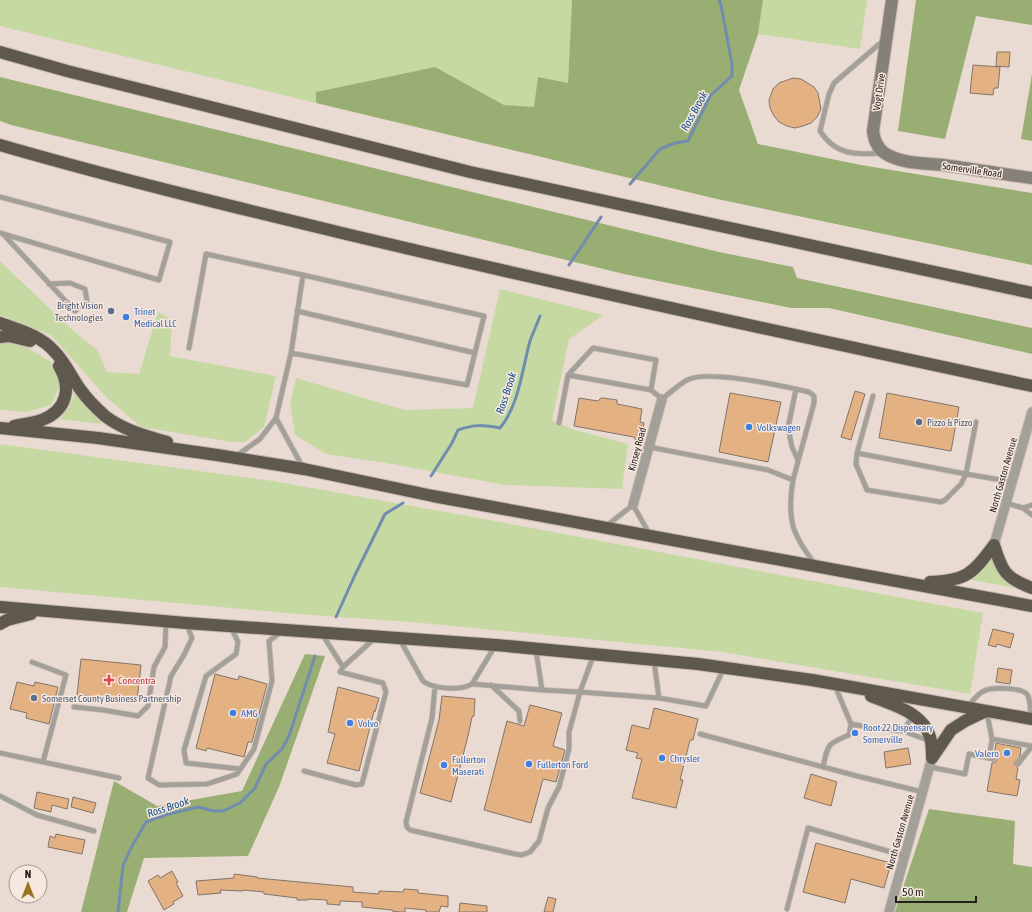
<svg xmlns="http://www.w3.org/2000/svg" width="1032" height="912" font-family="'Asap Condensed',sans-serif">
<rect width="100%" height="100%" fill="#eadbd2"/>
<path fill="#c6d9a3" d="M 0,0 L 572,0 L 568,83 L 535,108 L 504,105 L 435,67 L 316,92 L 316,103 L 0,26 Z
M 763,0 L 867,0 L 860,49 L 758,34 Z
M 0,261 L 70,328 L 97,350 L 107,372 L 139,374 L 158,312 L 172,320 L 170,356 L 276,376 L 264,427 L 245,442 L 232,442 L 141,427 L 107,398 L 51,335 L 0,315 Z
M 500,289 L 604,315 L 569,339 L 552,420 L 572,429 L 628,444 L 622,489 L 505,485 L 386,463 L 326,454 L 295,435 L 290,404 L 296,378 L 405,410 L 473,408 Z
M 0,342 L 19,343 L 50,361 L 61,383 L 51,405 L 26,412 L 0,410 Z
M 75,393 L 102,424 L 60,419 L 69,407 Z
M 0,444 L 273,481 L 473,517 L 983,613 L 970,694 L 722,652 L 411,622 L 297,614 L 0,587 Z
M 991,558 L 1002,577 L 1012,586 L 1017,588 L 971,580 L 982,570 Z"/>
<path fill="#99ae72" d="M 572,0 L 763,0 L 758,34 L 739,90 L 758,144 L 861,165 L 1032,193 L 1032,265 L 717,199 L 316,103 L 316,92 L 435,67 L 504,105 L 534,107 L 538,77 L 568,83 Z
M 916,0 L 1032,0 L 1032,25 L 976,16 L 945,139 L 898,131 Z
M 1032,74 L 1032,141 L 1021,139 Z
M 0,77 L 719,252 L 793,267 L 797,278 L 1032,328 L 1032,354 L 829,308 L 791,308 L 624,274 L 11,125 L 0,121 Z
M 305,654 L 325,656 L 279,787 L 248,856 L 144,858 L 127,912 L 81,912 L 114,781 L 157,806 L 242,791 Z
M 929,809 L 1015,821 L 1013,864 L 1032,867 L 1032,912 L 895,912 Z"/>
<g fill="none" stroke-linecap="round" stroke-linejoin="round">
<path stroke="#708daf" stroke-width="3" d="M 630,184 L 660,149 L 675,143 L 688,141 L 710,96 L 732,76 L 732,64 L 721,5 L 719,0
M 569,265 L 601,217
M 431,476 L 452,443 L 458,430 C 475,424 482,425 500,428 C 519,405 522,370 530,341 C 533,333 537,324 540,316
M 336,617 L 355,575 L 385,514 L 403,503
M 118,912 L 123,866 L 131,848 L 146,822 L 165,815 L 198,807 L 214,811 L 223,811 L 240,803 L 255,788 L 266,764 L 282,749 L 289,736 L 315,656"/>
</g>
<path fill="#e4b183" stroke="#80756b" d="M 997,52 L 1010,52 L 1009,67 L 996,66 Z
M 973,65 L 1000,67 L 998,88 L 994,88 L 993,95 L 970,93 Z
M 793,78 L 801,79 L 814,87 L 818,93 L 821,109 L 817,117 L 811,123 L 803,126 L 795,128 L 787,126 L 779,122 L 774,116 L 770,108 L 769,100 L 773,89 L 779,83 Z
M 855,391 L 865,394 L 851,440 L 841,437 Z
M 730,393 L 781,402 L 768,462 L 719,452 Z
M 887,393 L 959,407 L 951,451 L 879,438 Z
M 579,398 L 598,401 L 601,398 L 603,398 L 617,400 L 617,404 L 642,409 L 640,422 L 644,423 L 640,447 L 634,437 L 574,426 Z
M 993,629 L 1014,634 L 1010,648 L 997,644 L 996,647 L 988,645 Z
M 81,659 L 141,665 L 137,701 L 77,695 Z
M 998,668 L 1012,670 L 1010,684 L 996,682 Z
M 215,674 L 238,680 L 239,676 L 267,684 L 252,742 L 248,742 L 244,757 L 207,748 L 206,751 L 196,748 Z
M 17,682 L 34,686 L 35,682 L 58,687 L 49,724 L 26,718 L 27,713 L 10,709 Z
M 338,687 L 379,698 L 375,712 L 374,711 L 359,771 L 327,763 L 335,734 L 328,732 Z
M 442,696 L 475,699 L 474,716 L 472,717 L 468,736 L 451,802 L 420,793 L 439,720 Z
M 530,705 L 562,713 L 553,746 L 565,750 L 556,782 L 543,779 L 531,823 L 484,810 L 507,721 L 524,726 Z
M 654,708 L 698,719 L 693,740 L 690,740 L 680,780 L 683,780 L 676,808 L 632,798 L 642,759 L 636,758 L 638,753 L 626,750 L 632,725 L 649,729 Z
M 996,743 L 1021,748 L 1020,756 L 1014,764 L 1018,768 L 1016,779 L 1020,780 L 1017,796 L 987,791 L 992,763 L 996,762 L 997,759 L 994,755 Z
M 908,748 L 911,764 L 886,768 L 884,752 Z
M 811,774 L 837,782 L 831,806 L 804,798 Z
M 37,792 L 69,799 L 67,809 L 52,805 L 51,812 L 34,808 Z
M 73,797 L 96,803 L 93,813 L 71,807 Z
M 56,834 L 85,840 L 82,854 L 48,847 L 50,836 L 55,838 Z
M 816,843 L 891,863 L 884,888 L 851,879 L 845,903 L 803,892 Z
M 172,871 L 178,882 L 176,883 L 183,896 L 173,902 L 174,904 L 164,910 L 148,881 L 158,875 L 160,878 Z
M 234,874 L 257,877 L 257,878 L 353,887 L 353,892 L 379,894 L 379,891 L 403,892 L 404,889 L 418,890 L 418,893 L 448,896 L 448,907 L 441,906 L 439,912 L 426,912 L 426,910 L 405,908 L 405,912 L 400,912 L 392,911 L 392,910 L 362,907 L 362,902 L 340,901 L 340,905 L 327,904 L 327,900 L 308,899 L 308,900 L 297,900 L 297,898 L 264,894 L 264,892 L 243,890 L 243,891 L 220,890 L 221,893 L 198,895 L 196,881 L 234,878 Z
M 548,897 L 556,899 L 553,912 L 544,912 Z
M 460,903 L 487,906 L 487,912 L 459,912 Z"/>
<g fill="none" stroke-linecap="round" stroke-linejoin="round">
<g stroke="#c7b9b1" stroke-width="6">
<path id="lane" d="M 882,153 C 856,155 835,155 820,131 L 829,94 L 834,83 L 884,40
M 0,197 L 170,242 L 159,280 L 0,233
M 3,234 L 75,311 L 87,301 L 85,289 L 70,283 L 49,284
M 297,311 L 475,353
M 189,348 L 206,254 L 303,275 L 484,316 L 467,385 L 291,353
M 568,375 L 651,390
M 796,389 L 788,428 L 792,447 L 798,460
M 873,396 L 857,453 L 856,464 L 867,490 L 941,502 L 945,500 L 961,484 L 966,474 L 1013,482
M 276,418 L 302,466
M 559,423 L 568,375 L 593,348 L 656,360 L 651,390 L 662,399 C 670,393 678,385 687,380 C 708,369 783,386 809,392 L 814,396 L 814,403 L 793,480 L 768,470 L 649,447
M 857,453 L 966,474 L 976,422
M 236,456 L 260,439 L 276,418 L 291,353 L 303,275
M 793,480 C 787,519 791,533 815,564
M 1006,503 L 1023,508 L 1032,515
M 1023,508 L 1032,505
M 606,526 L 633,505 L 649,533
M 187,625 L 192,638 L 184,655 L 171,676 L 148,778 L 159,785 L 207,784 L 237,774 L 254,749 L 272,681 L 269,641 L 281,632
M 231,627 L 238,642 L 236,654 L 206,676 L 184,750 L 186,763 L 240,769
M 322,634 L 343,667 L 375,638
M 400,640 L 423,681 C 433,689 460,691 472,684 L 495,646
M 536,650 L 542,690 L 580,692 L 594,654
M 654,661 L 659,698 L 706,706 L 724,668
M 32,662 L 66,675 L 43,762
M 472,684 L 542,690
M 491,685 L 519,711 L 520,721
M 435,686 L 432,718 L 406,822 L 407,827 L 410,830 L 515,854 L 522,855 L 530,852 L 539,841 L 548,808 L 559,787 L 569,749 L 569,732 L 580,692 L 659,698
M 968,706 C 972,702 978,693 984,691 C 992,687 1025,687 1028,696 C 1031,703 1030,712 1031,719
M 74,707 L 103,710 L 138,716 L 148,706 L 154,667 L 165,647 L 166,623
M 987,713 L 992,739 L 1032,746
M 851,724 L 862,726
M 878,729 L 903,731 L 930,741
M 903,731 L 913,716
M 700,734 L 857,776 L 923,792
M 0,753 L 119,778
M 989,758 L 992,739
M 1018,764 L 1032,746
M 823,767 C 828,744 827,744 849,735 L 851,724 L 835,686
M 930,767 L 965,774 L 969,754 L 993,759
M 304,771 L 356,785 L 362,784 L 386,692 L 383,683 L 340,672 L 343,667
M 0,796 L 37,815 L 94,831
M 787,909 L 808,828 L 905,856"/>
</g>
<g stroke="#c7b9b1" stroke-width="11">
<path id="street" d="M 633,505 L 662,399
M 994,545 L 1032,412
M 889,912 L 932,758"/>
</g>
<g stroke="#c7b9b1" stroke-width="14">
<path id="secondary" d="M 892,0 L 873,131 C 874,140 878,149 886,154 C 903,164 924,163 943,165 C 973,169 1002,174 1032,178"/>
</g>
<g stroke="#c7b9b1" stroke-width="14">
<path id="highway" d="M 0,52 L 67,71 L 470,172 L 1032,293
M 0,145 C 114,178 230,206 346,234 C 574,288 803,337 1032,386
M 0,323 C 19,330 40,335 54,351 C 65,362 71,376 80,389 C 87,399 96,408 105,416 C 123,430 146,436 167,442
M 0,337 L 9,336 L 30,341
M 14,426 C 23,424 33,423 42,420 C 67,410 72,388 59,366
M 0,428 L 98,438 L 217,455 L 304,469 L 433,496 L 1032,606
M 994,545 C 1002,571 1005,578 1032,588
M 930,582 C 967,581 973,573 994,545
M 0,607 L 186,623 L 496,645 L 698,664 L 812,680 L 1032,719
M 0,624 L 7,620 L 31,614
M 871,696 C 892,705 923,712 930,737 C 932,743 932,751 932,758
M 932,758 L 951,730 L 965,721 L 986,711"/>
</g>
<use href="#lane" stroke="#a39f99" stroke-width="4.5"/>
<use href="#street" stroke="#a39f99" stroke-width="9"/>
<use href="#secondary" stroke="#868178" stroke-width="12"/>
<use href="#highway" stroke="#5f584c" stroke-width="12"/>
</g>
<g fill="#5c6f8a" stroke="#f7e8df" stroke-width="1.5">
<circle cx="111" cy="311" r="4"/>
<circle cx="919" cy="422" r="4"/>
<circle cx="34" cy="698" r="4"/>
</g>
<g fill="#3f7fe0" stroke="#f7e8df" stroke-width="1.5">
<circle cx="126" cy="317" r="4"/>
<circle cx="749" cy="427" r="4"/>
<circle cx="233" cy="713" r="4"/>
<circle cx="350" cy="723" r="4"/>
<circle cx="855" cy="733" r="4"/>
<circle cx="1007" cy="753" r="4"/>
<circle cx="662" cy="758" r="4"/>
<circle cx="529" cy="764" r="4"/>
<circle cx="444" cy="765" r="4"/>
</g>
<path fill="#e0444e" stroke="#f7e8df" stroke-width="1.5" d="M107 674h4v4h4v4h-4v4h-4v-4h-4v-4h4z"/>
<g text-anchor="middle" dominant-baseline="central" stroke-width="3" stroke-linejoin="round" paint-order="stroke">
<g font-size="10" fill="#26201d" stroke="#f7e8df">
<text transform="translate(879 92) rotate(-82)">Vogt Drive</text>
<text transform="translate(972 170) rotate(8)">Somerville Road</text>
<text transform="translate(637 449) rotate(-75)">Kinsey Road</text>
<text transform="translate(1003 475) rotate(-74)">North Gaston Avenue</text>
<text transform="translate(900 832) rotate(-74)">North Gaston Avenue</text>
</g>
<g font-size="10" fill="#4e5e75" stroke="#f7e8df" text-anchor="start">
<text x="103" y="305" text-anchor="end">Bright Vision<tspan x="103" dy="12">Technologies</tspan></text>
<text x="927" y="422">Pizzo &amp; Pizzo</text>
<text x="42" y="698">Somerset County Business Partnership</text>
</g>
<g font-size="10" fill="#366cbe" stroke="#f7e8df" text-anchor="start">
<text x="134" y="311">Trinet<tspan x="134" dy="12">Medical LLC</tspan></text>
<text x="757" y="427">Volkswagen</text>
<text x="241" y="713">AMG</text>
<text x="358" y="723">Volvo</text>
<text x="863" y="727">Root 22 Dispensary<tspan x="863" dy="12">Somerville</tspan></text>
<text x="999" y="753" text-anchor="end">Valero</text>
<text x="670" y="758">Chrysler</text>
<text x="452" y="759">Fullerton<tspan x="452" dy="12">Maserati</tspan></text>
<text x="537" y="764">Fullerton Ford</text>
</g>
<g font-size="10" fill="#be3a42" stroke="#f7e8df" text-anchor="start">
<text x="118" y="680">Concentra</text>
</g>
<g font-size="11" font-style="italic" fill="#15528d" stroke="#f7e8df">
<text transform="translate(694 111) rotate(-61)">Ross Brook</text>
<text transform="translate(506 393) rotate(-72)">Ross Brook</text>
<text transform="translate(168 807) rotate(-18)">Ross Brook</text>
</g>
</g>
<g transform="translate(28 884)"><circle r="19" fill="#f7e8df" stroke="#a39891"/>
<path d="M0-3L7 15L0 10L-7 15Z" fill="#97731c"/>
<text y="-6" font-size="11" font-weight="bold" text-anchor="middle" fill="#26201d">N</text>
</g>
<path d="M896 896v6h80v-6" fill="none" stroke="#26201d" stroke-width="2"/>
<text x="902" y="896" font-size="12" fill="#26201d" stroke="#f7e8df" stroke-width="3" paint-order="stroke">50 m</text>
</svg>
